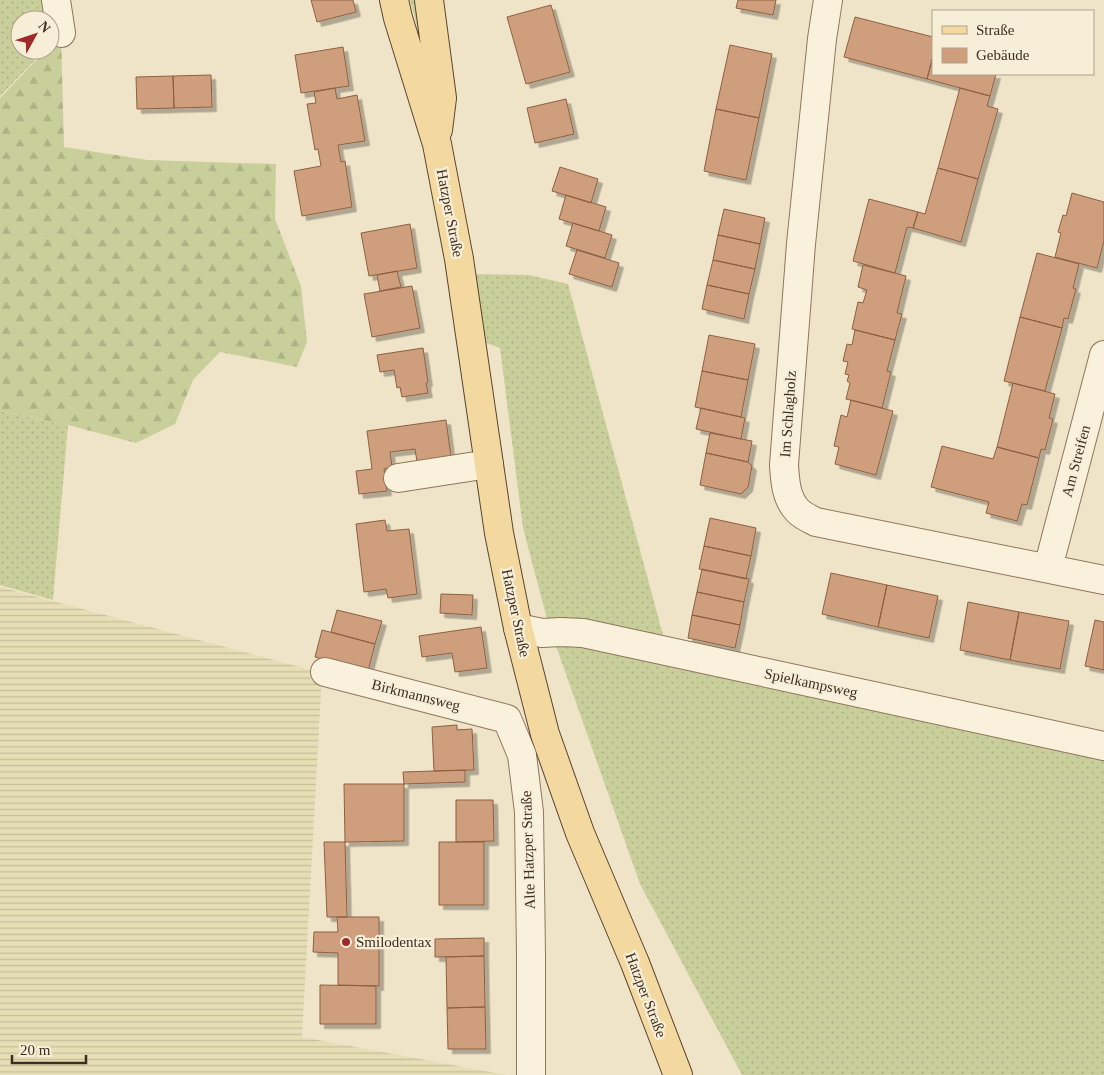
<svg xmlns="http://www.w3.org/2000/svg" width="1104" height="1075" font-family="'Times New Roman',serif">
<defs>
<pattern id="farmland-rules" width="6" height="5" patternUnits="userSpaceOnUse" patternTransform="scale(1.25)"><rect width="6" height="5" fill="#e6deb5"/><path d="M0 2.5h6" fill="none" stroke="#c6bf9b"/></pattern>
<pattern id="grass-dots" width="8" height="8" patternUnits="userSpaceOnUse" patternTransform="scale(1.25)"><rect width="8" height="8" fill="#c9cf9b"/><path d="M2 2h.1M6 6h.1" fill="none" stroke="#aeb285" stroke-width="1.8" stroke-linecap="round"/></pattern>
<pattern id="forest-firs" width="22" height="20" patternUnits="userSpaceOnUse" patternTransform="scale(1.25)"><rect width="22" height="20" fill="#c9cf9b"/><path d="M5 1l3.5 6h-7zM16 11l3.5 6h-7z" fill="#aeb285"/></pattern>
<filter id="shadow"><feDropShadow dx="4.5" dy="4.5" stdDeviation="0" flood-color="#0004"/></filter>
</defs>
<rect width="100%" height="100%" fill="#f0e4c8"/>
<path fill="url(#farmland-rules)" d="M 0,587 L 322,673 L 302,1037 L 506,1075 L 0,1075 Z"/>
<path fill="url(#grass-dots)" d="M 0,0 L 55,0 L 61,33 L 50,45 L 50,20 L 20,20 L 20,50 L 45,50 L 0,96 Z
M 410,0 L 420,0 L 425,35 L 420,37 Z
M 475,274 L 529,275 L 568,284 L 666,646 L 547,619 L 523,528 L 500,348 L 486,343 Z
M 0,411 L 68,425 L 53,600 L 0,585 Z
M 584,642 L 1104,751 L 1104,1075 L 742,1075 L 640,884 L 556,646 Z"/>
<path fill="url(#forest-firs)" d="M 61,34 L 64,147 L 148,160 L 276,164 L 275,219 L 301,286 L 307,342 L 297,367 L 220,352 L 193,380 L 175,424 L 136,443 L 68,425 L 0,411 L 0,98 L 46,50 L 50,50 L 50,46 Z"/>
<path fill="#cf9f7d" stroke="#8d5f41" filter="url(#shadow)" d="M 311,0 L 353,0 L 356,12 L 317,22 Z
M 738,0 L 776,0 L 773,15 L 736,8 Z
M 551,5 L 570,72 L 526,84 L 507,17 Z
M 855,17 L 933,37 L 933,56 L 927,79 L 844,57 Z
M 730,45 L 772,54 L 759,118 L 716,109 Z
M 343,47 L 349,86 L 301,93 L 295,55 Z
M 933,56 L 933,74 L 996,74 L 990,96 L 927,79 Z
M 211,75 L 212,107 L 174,108 L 173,76 Z
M 173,76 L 174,108 L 137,109 L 136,77 Z
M 335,88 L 337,99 L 357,95 L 365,141 L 338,145 L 341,162 L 345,161 L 352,207 L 302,216 L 294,171 L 321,166 L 318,149 L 315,150 L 307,104 L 316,103 L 314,92 Z
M 960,88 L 990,96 L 987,106 L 998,109 L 978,179 L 938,168 Z
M 566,99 L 574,134 L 535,143 L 527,108 Z
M 716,109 L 759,118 L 746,180 L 704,171 Z
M 560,167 L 598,179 L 591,203 L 552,191 Z
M 938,168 L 978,179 L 961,242 L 913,228 L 918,212 L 925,214 Z
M 1072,193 L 1104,202 L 1104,241 L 1097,268 L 1055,257 L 1061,233 L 1058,232 L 1063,215 L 1066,216 Z
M 566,195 L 606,207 L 599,231 L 559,219 Z
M 869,199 L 918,212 L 913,228 L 907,227 L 895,273 L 853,261 Z
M 724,209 L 765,218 L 760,244 L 718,235 Z
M 573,223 L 612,235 L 605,258 L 566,246 Z
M 410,224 L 417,268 L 369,276 L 361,233 Z
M 718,235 L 760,244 L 755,269 L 713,260 Z
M 577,250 L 619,263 L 612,287 L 569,274 Z
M 1037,253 L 1079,264 L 1073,288 L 1076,289 L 1068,319 L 1064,318 L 1062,328 L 1020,317 Z
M 713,260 L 755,269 L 749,294 L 707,285 Z
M 863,265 L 906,276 L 897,313 L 902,314 L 895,340 L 852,329 L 858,302 L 863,303 L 867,290 L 858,287 Z
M 397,271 L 401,287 L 380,291 L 377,275 Z
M 707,285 L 749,294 L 744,319 L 702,309 Z
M 412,286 L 420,328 L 372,337 L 364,294 Z
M 1020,317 L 1062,328 L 1045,391 L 1004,381 Z
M 855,330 L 895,340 L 887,371 L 891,372 L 882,408 L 846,399 L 850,383 L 847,381 L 849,375 L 845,374 L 848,362 L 843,361 L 847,344 L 852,345 Z
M 709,335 L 755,344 L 748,380 L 702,371 Z
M 423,348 L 428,382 L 426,383 L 428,393 L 402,397 L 400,387 L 397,388 L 394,370 L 380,372 L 377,355 Z
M 702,371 L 748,380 L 741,417 L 695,407 Z
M 1013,383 L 1055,394 L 1049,418 L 1053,419 L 1045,450 L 1041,449 L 1039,458 L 997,447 Z
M 851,400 L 893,411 L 876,475 L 835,464 L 839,447 L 834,446 L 841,415 L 847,417 Z
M 701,408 L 745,418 L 741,439 L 696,429 Z
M 446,420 L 452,464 L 418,468 L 415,449 L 390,452 L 392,467 L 384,469 L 387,491 L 359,494 L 356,471 L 372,469 L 367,431 Z
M 710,433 L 752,441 L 748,462 L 706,453 Z
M 942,446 L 993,459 L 997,447 L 1039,458 L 1027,505 L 1022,504 L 1017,521 L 986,513 L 989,502 L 931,487 Z
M 706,453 L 748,462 L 752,466 L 748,487 L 741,494 L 700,485 Z
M 710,518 L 756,528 L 751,556 L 704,546 Z
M 385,520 L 387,531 L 409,529 L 417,594 L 388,598 L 386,589 L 364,592 L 356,524 Z
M 704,546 L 751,556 L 746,579 L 699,569 Z
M 702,569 L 749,579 L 744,602 L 697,592 Z
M 831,573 L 887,585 L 878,627 L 822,614 Z
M 887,585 L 938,596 L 929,638 L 878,627 Z
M 697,592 L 744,602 L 740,625 L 692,615 Z
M 441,594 L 473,595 L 472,615 L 440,613 Z
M 968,602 L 1019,612 L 1010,660 L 960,650 Z
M 337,610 L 382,621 L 375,644 L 331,632 Z
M 1019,612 L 1069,621 L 1060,669 L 1010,660 Z
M 692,615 L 740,625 L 735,648 L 688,638 Z
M 1095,620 L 1104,622 L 1104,670 L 1085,666 Z
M 481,627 L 487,668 L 455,672 L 452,653 L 422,657 L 419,636 Z
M 322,630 L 375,644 L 368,671 L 315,657 Z
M 457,725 L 457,730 L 472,729 L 474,770 L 434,771 L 432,727 Z
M 465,770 L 465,782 L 404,784 L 403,772 Z
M 344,784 L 404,784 L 404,841 L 345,842 Z
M 456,800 L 493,800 L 494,841 L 456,842 Z
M 324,842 L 345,842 L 347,917 L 327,917 Z
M 439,842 L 484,842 L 484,905 L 439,905 Z
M 337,917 L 379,917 L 379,986 L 338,985 L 338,953 L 313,952 L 314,932 L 338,932 Z
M 484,938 L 484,956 L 435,957 L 435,939 Z
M 484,956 L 485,1007 L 447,1008 L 446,957 Z
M 320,985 L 376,986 L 376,1024 L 320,1024 Z
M 485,1007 L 486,1049 L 448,1049 L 447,1008 Z"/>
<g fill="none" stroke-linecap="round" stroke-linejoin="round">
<g stroke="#8d765c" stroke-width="30">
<path id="minor" d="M 56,0 L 61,33
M 828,0 L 822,39 L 801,244 L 784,465 C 785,481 786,499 798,511 C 803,516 810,519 816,522 L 1104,580
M 398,478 L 489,464
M 1048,568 L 1104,355
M 518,628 L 542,633 L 561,632 L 583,633 L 1104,746
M 325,672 L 507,719 L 522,755 L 529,812 L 531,955 L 531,1075"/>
</g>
<g stroke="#5b4430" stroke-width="30">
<path id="major" d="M 394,0 L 398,18 L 437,144 L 459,259 L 499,533 L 518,628 L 545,734 L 580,833 L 635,963 L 678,1075
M 429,0 L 442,98 L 438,130"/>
</g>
<use href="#minor" stroke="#faf1dc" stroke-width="28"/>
<use href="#major" stroke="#f3d9a0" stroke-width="28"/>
</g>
<circle fill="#9e2a2b" stroke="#f7eed8" stroke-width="2" cx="346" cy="942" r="5"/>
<g text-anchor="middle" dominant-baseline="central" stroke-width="4.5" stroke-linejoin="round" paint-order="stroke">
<g font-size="15" fill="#3d2e20" stroke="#f7eed8">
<text transform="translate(450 213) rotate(79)">Hatzper Straße</text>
<text transform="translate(788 414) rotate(-86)">Im Schlagholz</text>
<text transform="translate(1076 461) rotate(-75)">Am Streifen</text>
<text transform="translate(516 613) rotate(78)">Hatzper Straße</text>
<text transform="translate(811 683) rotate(12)">Spielkampsweg</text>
<text transform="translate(416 695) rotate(14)">Birkmannsweg</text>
<text transform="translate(528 850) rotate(-92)">Alte Hatzper Straße</text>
<text transform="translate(646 995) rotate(69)">Hatzper Straße</text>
</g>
<g font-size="15" fill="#3d2e20" stroke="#f7eed8" text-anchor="start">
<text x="356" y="942">Smilodentax</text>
</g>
</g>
<rect x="932" y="10" width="162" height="65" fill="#f7eed8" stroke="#ada18e"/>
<rect x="942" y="26" width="25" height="8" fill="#f3d9a0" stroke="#ada18e"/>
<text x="976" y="35" font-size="15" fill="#3d2e20">Straße</text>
<rect x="942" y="48" width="25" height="15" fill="#cf9f7d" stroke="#ada18e"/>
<text x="976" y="60" font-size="15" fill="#3d2e20">Gebäude</text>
<g transform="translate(35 35) rotate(50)"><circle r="24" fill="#f7eed8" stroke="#ada18e"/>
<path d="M0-4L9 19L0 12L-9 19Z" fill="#9e2a2b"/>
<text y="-8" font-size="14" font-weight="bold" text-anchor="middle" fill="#3d2e20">N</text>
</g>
<path d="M12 1055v8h74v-8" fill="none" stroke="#3d2e20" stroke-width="2.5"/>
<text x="20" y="1055" font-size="15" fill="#3d2e20" stroke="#f7eed8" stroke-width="4" paint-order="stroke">20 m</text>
</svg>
